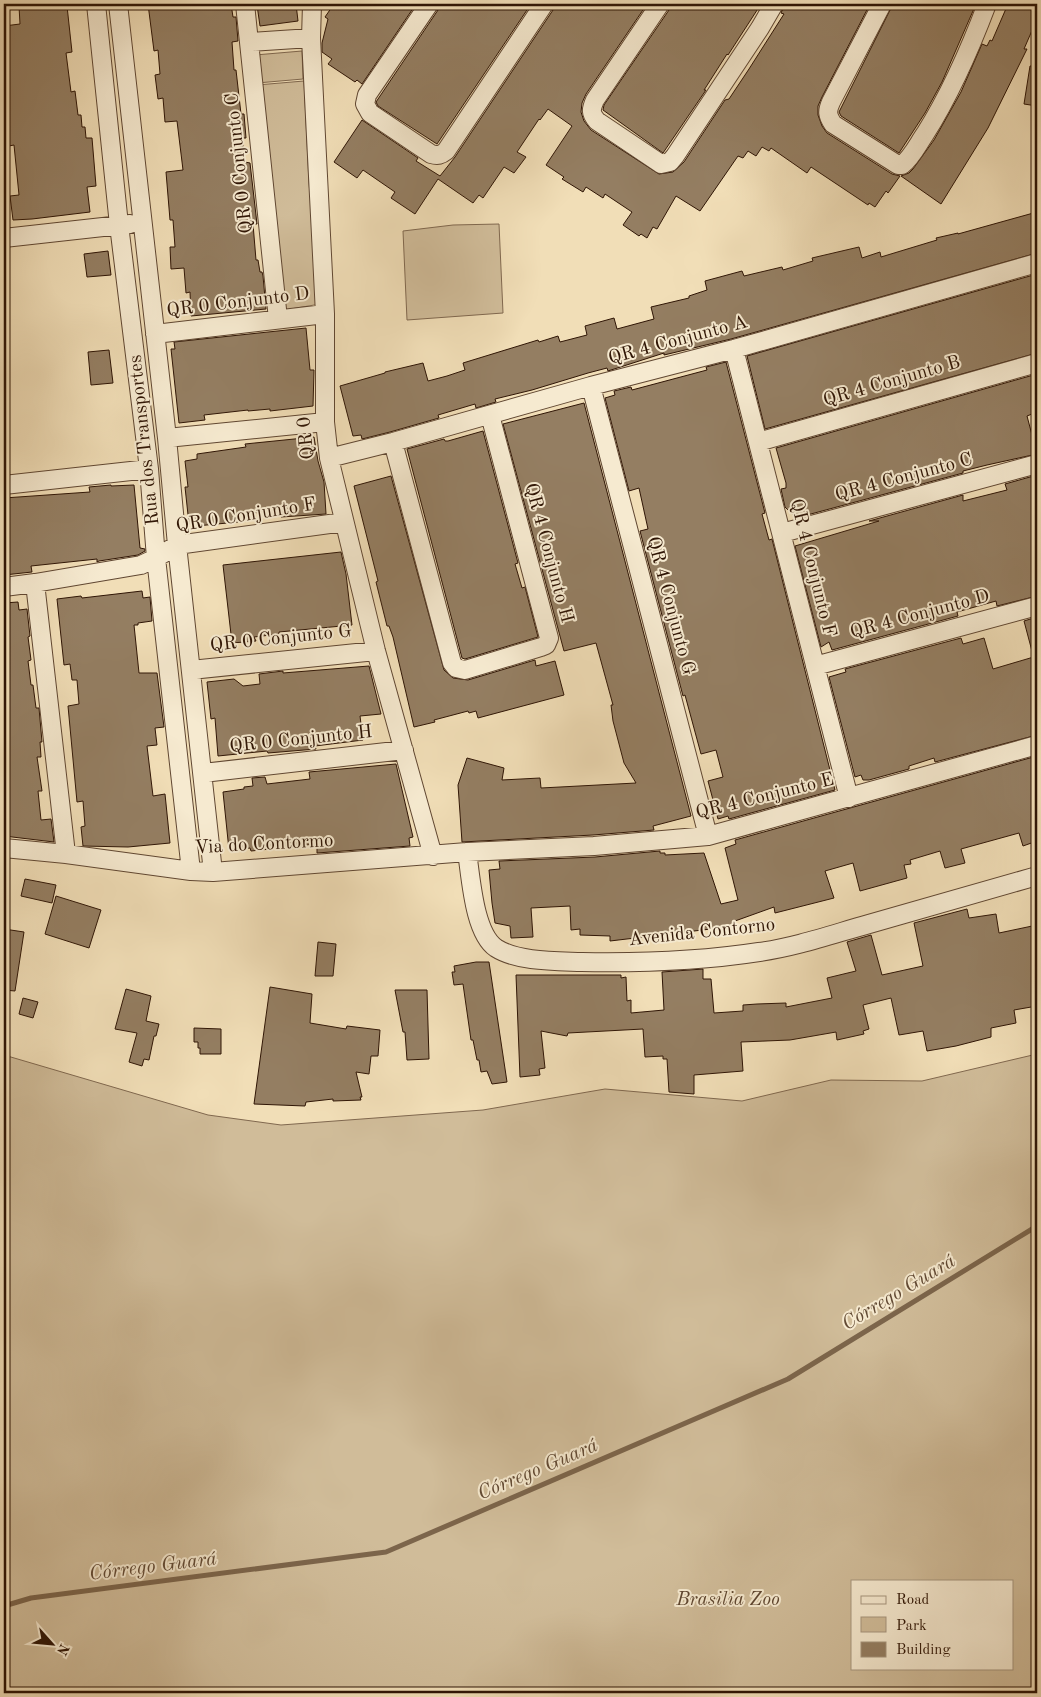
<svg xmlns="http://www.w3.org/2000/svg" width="1041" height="1697" font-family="'Old Standard TT',serif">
<rect width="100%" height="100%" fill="#f1deb7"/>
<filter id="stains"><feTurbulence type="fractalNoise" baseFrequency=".004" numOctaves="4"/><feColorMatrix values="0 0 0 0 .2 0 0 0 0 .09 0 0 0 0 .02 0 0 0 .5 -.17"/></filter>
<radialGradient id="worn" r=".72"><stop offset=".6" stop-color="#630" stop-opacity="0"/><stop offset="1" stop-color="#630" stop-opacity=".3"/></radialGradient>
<path fill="#d0bc99" stroke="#80684f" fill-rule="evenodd" d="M 302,51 L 303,79 L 257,83 L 255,55 Z
M 304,81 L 309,183 L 320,304 L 285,310 L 257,85 Z
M 499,224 L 503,313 L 407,320 L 403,231 L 453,225 Z
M 1037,1054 L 1037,1693 L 4,1693 L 4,1055 L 208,1115 L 281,1125 L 483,1110 L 605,1089 L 742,1101 L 831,1080 L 922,1081 ZM 852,1581 L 1012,1581 L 1012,1668 L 852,1668 Z"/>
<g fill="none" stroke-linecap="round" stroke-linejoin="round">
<path stroke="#7c654b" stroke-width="5" d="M 4,1606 L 31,1598 L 386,1552 L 788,1379 L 1037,1226"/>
</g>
<path fill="#947e62" stroke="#2f1505" d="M 42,4 L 43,8 L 67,6 L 72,52 L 66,53 L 71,92 L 75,91 L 78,115 L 81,115 L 82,127 L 85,127 L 86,138 L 92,138 L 96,186 L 87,187 L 90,212 L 32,219 L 13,220 L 10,196 L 19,195 L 14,145 L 4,147 L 4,26 L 20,24 L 19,6 Z
M 148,4 L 231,4 L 233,17 L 236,17 L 238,41 L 232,42 L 234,70 L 236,70 L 241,114 L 244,114 L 246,138 L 242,138 L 245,162 L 250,163 L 257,224 L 253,224 L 256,260 L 258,260 L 260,272 L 262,272 L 263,276 L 266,309 L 191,316 L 190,292 L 186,293 L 184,268 L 171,269 L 170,247 L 175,247 L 173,220 L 170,220 L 166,172 L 183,170 L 177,121 L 165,122 L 163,98 L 158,99 L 155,75 L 160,74 L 158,50 L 154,51 Z
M 271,4 L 296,4 L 298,21 L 260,26 L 257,5 Z
M 334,4 L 416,4 L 362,84 L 357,80 L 355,82 L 328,64 L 332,59 L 322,52 L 322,43 L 328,19 L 325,17 Z
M 439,4 L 531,4 L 437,144 L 378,106 L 376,102 L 438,10 Z
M 554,4 L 647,4 L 586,94 L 582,103 L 581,112 L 584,121 L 591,130 L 659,174 L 673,172 L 684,162 L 725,100 L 729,99 L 749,69 L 784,14 L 781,13 L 785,4 L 870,4 L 822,97 L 818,106 L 818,115 L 822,126 L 827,133 L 892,174 L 900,176 L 888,193 L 886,191 L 875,207 L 869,203 L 868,205 L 811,167 L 807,173 L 771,148 L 769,151 L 762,147 L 756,156 L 748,151 L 743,158 L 738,156 L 700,211 L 676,196 L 657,229 L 653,227 L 647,238 L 641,234 L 639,236 L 623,225 L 632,212 L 605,194 L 603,198 L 586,187 L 583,192 L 562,179 L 564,177 L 546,165 L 572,126 L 548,109 L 540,120 L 539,119 L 517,152 L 526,157 L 514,173 L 504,167 L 483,198 L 479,195 L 473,203 L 438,179 L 415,214 L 391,198 L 395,192 L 363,170 L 357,178 L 334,162 L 362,120 L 418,158 L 416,161 L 440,176 L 455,157 L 553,10 Z
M 670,4 L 761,4 L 728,55 L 727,54 L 706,87 L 704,90 L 706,90 L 663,153 L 603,110 L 604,105 L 669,10 Z
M 893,4 L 976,4 L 942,82 L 925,113 L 899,153 L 841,116 L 839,112 Z
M 1008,4 L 1037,4 L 1037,19 L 1024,49 L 1027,49 L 988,128 L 941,204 L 901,176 L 909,173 L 913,169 L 934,140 L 961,92 L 982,44 L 987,46 L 990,40 L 992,41 Z
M 1030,66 L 1037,66 L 1037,106 L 1024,104 Z
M 1037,212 L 1037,253 L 731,339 L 664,355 L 664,353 L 608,371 L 607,368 L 588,373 L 532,390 L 495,399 L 496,402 L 476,408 L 475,404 L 438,415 L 439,418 L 390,432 L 362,439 L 361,435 L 353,436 L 340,386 L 385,373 L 385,372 L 423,363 L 428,381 L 447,376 L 465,370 L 463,363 L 538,340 L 539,342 L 558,336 L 560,342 L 587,335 L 585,326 L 614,318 L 617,329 L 654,319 L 651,307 L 689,298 L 689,296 L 707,290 L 705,281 L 742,271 L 744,276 L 782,267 L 783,270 L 813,261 L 812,258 L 859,247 L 862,258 L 880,252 L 881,257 L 937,240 L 936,238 L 958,233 L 958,234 Z
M 108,251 L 111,275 L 87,277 L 84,254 Z
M 1037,274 L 1037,353 L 765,429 L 747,356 Z
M 306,328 L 310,370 L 314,370 L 313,406 L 270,411 L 270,409 L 248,411 L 248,410 L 204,415 L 205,420 L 179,423 L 171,349 L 175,349 L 174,342 Z
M 109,350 L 113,383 L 91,385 L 88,352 Z
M 726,362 L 765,513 L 762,514 L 769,540 L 772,539 L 835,790 L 729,819 L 728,816 L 718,819 L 708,781 L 723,777 L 716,750 L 701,754 L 685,695 L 683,696 L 640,531 L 648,529 L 639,488 L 629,491 L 605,398 L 615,395 L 614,391 L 631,387 L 632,390 L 707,370 L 706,367 Z
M 1037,374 L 1037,412 L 1027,416 L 1037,454 L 987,465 L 963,471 L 963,473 L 796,518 L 785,507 L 781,489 L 786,488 L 786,483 L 776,448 Z
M 584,403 L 691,816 L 653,826 L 654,830 L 593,835 L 462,842 L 458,785 L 467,758 L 504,768 L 502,780 L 540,778 L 541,788 L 636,783 L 624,763 L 613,721 L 611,705 L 613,705 L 596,643 L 564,651 L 503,424 Z
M 483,431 L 518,563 L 515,564 L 522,588 L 525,587 L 538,637 L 465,659 L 462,658 L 407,449 L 444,439 L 445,441 L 448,441 Z
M 314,437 L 318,461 L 324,482 L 326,514 L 281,517 L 281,511 L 237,514 L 238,522 L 196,526 L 196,523 L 189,524 L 185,487 L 188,487 L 185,461 L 197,459 L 197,454 L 246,447 L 245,444 Z
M 1037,475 L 1037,596 L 997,606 L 996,601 L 957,612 L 958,616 L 832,650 L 829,642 L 821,647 L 795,546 L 879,521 L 869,521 L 963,495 L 963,501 L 1007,490 L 1005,484 Z
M 391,476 L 444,670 L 453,678 L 468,680 L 535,660 L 536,666 L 555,661 L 564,695 L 478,718 L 476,711 L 469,713 L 468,711 L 434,720 L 435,722 L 414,727 L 393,637 L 389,626 L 387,626 L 376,582 L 378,581 L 354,486 Z
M 111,485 L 111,486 L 134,485 L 140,548 L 145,549 L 145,551 L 138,555 L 99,561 L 97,562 L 97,559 L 31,566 L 32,572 L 4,575 L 4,498 L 90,492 L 89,487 Z
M 341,552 L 346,574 L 352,625 L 279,632 L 279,634 L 254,637 L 256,641 L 232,643 L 223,565 Z
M 142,591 L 143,598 L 150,597 L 152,621 L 138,623 L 138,625 L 134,625 L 139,673 L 157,673 L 164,727 L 155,728 L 157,745 L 147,746 L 153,796 L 165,794 L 170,843 L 128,847 L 83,846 L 81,827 L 85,826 L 83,801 L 77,802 L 68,706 L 79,704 L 77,680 L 72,680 L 70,664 L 64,665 L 57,599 L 81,596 L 82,598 Z
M 18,602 L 19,610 L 27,609 L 30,636 L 28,637 L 31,660 L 28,661 L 31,685 L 33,685 L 36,708 L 39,708 L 42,742 L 40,742 L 41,757 L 37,757 L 42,791 L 38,791 L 41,820 L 51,819 L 54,842 L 4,836 L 4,603 Z
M 1037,617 L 1037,655 L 1033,655 L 1024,621 Z
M 961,638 L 963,644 L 984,638 L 993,669 L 1037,656 L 1037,735 L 935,762 L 934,758 L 909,766 L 909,769 L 869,780 L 863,780 L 861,775 L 855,777 L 829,677 L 846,672 L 845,669 Z
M 369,666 L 381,714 L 360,716 L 363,740 L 315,746 L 316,749 L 268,753 L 267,751 L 218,756 L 215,718 L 211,719 L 207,682 L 234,679 L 243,686 L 260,684 L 259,674 L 283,671 L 283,673 Z
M 1037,756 L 1037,841 L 1023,846 L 1019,833 L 961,849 L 965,863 L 945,868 L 940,851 L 910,860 L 911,864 L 904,865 L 907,878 L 860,891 L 853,863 L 825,871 L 834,898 L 775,913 L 774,907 L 735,921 L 736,926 L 610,941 L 610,936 L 580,935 L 580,929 L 571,930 L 570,906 L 531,908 L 533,937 L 511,938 L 510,926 L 495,923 L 492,903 L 489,870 L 500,869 L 499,861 L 595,857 L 660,851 L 660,853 L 665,853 L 665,855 L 704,853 L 721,904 L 738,900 L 725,848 L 736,844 L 735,840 Z
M 396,764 L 413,837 L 409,838 L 410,846 L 317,853 L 317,844 L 251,851 L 250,848 L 229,850 L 223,792 L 244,789 L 244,787 L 253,786 L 252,778 L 265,777 L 267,784 L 310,779 L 309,772 Z
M 25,879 L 56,885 L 52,903 L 21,896 Z
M 56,896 L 101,910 L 89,948 L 45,934 Z
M 967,909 L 969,918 L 996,914 L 999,933 L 1037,925 L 1037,1006 L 1014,1010 L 1016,1023 L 991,1028 L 991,1037 L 956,1046 L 927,1051 L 923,1031 L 899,1035 L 891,998 L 863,1005 L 869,1029 L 863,1031 L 864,1034 L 837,1040 L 836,1032 L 790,1040 L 741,1042 L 743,1071 L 694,1075 L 694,1094 L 669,1092 L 667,1059 L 663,1059 L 663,1056 L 645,1057 L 643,1029 L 568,1033 L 567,1036 L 541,1031 L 545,1068 L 539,1069 L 540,1075 L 520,1077 L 516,975 L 621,975 L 621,978 L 626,977 L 627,1001 L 631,1000 L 631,1013 L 664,1010 L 662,972 L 703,969 L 703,979 L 711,979 L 714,1013 L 743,1011 L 743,1005 L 757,1004 L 786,1003 L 786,1007 L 832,998 L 827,978 L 856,971 L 847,942 L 871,935 L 882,975 L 923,966 L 914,923 Z
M 4,929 L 24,932 L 15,991 L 4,990 Z
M 318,942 L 336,944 L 333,976 L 315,976 Z
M 476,962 L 489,962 L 507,1082 L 492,1084 L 487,1071 L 481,1072 L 479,1060 L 477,1060 L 473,1040 L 471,1040 L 463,984 L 454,985 L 452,972 L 455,972 L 454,966 Z
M 270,987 L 312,994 L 310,1023 L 346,1029 L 347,1026 L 380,1030 L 378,1056 L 371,1056 L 369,1074 L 356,1072 L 362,1097 L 360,1097 L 361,1100 L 333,1101 L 333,1099 L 306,1102 L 305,1106 L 254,1104 Z
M 126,989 L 151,996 L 146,1021 L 159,1024 L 156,1036 L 154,1036 L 149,1060 L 144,1059 L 142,1066 L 129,1062 L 137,1033 L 115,1029 Z
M 395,990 L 427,990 L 429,1059 L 407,1060 L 405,1032 L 403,1032 Z
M 23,998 L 38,1002 L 33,1018 L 19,1014 Z
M 194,1028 L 221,1029 L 221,1054 L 200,1054 L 200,1048 L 198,1048 L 198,1042 L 194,1042 Z"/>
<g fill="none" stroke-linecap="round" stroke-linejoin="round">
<g stroke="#604732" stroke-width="20">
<path id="minor" d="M 96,4 L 119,225 L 149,469 L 156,558 L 191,871
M 118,4 L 167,438 L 177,545 L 213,872
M 245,4 L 278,319
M 312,4 L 311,38 L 325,314 L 325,422 L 329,458 L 376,651 L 433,856
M 429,4 L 367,95 L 365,104 L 370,113 L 431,154 C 438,156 441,155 446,151 L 544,4
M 660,4 L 595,100 C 591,109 590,113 597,121 L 661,164 L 670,162 L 675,156 L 760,28 L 774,4
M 882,4 L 831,102 C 827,111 827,115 833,124 L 898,165 L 902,165 C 912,157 918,144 925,134 C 951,93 970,49 987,4
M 249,42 L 311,38
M 4,238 L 130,224
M 155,334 L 325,314
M 734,349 L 849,798
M 591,386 L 708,836
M 167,438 L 325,422
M 393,442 L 452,663 L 456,668 L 465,670 L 541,647 L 546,645 L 549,638 L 490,415
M 758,442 L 1037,363
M 329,458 L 393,442 L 591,386 L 734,349 L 1037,263
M 4,485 L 149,469
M 782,533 L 1037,464
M 35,583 L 66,854
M 4,587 L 35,583 L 141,565 L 156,558 L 177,545 L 344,522
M 815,666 L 1037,606
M 191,670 L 376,651
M 203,773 L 404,750
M 4,848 L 66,854 L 191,871 L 213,872 L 467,852 L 594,846 L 708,836 L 1037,745
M 467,852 C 471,878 474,933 496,948 C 518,962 556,961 582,962 C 641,963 701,961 759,952 C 796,947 833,934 869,924 C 925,908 981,892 1037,876"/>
</g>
<use href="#minor" stroke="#f6ead0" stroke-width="18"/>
</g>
<g text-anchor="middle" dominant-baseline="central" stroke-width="4" stroke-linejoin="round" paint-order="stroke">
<g font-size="19" fill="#2f1505" stroke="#f6ead0">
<text transform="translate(240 163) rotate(-96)">QR 0 Conjunto C</text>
<text transform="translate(238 303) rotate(-7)">QR 0 Conjunto D</text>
<text transform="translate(678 341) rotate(-15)">QR 4 Conjunto A</text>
<text transform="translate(892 382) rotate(-16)">QR 4 Conjunto B</text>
<text transform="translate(307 438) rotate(-96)">QR 0</text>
<text transform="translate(145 440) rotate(-96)">Rua dos Transportes</text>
<text transform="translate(904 478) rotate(-15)">QR 4 Conjunto C</text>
<text transform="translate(246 516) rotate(-9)">QR 0 Conjunto F</text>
<text transform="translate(548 553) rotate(75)">QR 4 Conjunto H</text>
<text transform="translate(812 568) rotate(76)">QR 4 Conjunto F</text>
<text transform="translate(670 606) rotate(75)">QR 4 Conjunto G</text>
<text transform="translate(920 615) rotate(-15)">QR 4 Conjunto D</text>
<text transform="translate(281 639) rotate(-6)">QR 0 Conjunto G</text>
<text transform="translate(301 740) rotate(-6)">QR 0 Conjunto H</text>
<text transform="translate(765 797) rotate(-14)">QR 4 Conjunto E</text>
<text transform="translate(264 845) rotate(-3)">Via do Contormo</text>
<text transform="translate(702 933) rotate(-6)">Avenida Contorno</text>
</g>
<g font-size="19" font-style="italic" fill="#5f4731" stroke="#f6ead0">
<text x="728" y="1600">Brasilia Zoo</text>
</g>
<g font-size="20" font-style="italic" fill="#624a34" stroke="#f6ead0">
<text transform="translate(899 1293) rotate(-31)">Córrego Guará</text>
<text transform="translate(538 1470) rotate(-23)">Córrego Guará</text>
<text transform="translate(153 1567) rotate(-7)">Córrego Guará</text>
</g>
</g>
<rect width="1041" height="1697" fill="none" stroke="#f1deb7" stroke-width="20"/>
<rect x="5" y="5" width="1031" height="1687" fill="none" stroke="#2f1505" stroke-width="2.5"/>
<rect x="10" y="10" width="1021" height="1677" fill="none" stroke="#2f1505"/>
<rect x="851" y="1580" width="162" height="90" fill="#f6ead0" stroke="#a6957f"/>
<rect x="861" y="1596" width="25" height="8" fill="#f6ead0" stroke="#a6957f"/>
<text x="896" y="1604" font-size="15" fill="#2f1505">Road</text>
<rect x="861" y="1617" width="25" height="15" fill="#d0bc99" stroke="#a6957f"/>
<text x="896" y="1630" font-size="15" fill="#2f1505">Park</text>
<rect x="861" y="1642" width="25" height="15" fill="#947e62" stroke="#a6957f"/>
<text x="896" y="1654" font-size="15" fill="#2f1505">Building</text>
<g transform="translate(52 1644) rotate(117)" stroke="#f6ead0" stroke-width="4" paint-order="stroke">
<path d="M0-4L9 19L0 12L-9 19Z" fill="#2f1505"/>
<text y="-8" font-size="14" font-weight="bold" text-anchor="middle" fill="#2f1505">N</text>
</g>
<rect width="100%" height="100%" filter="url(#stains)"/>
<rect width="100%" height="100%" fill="url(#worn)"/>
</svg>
